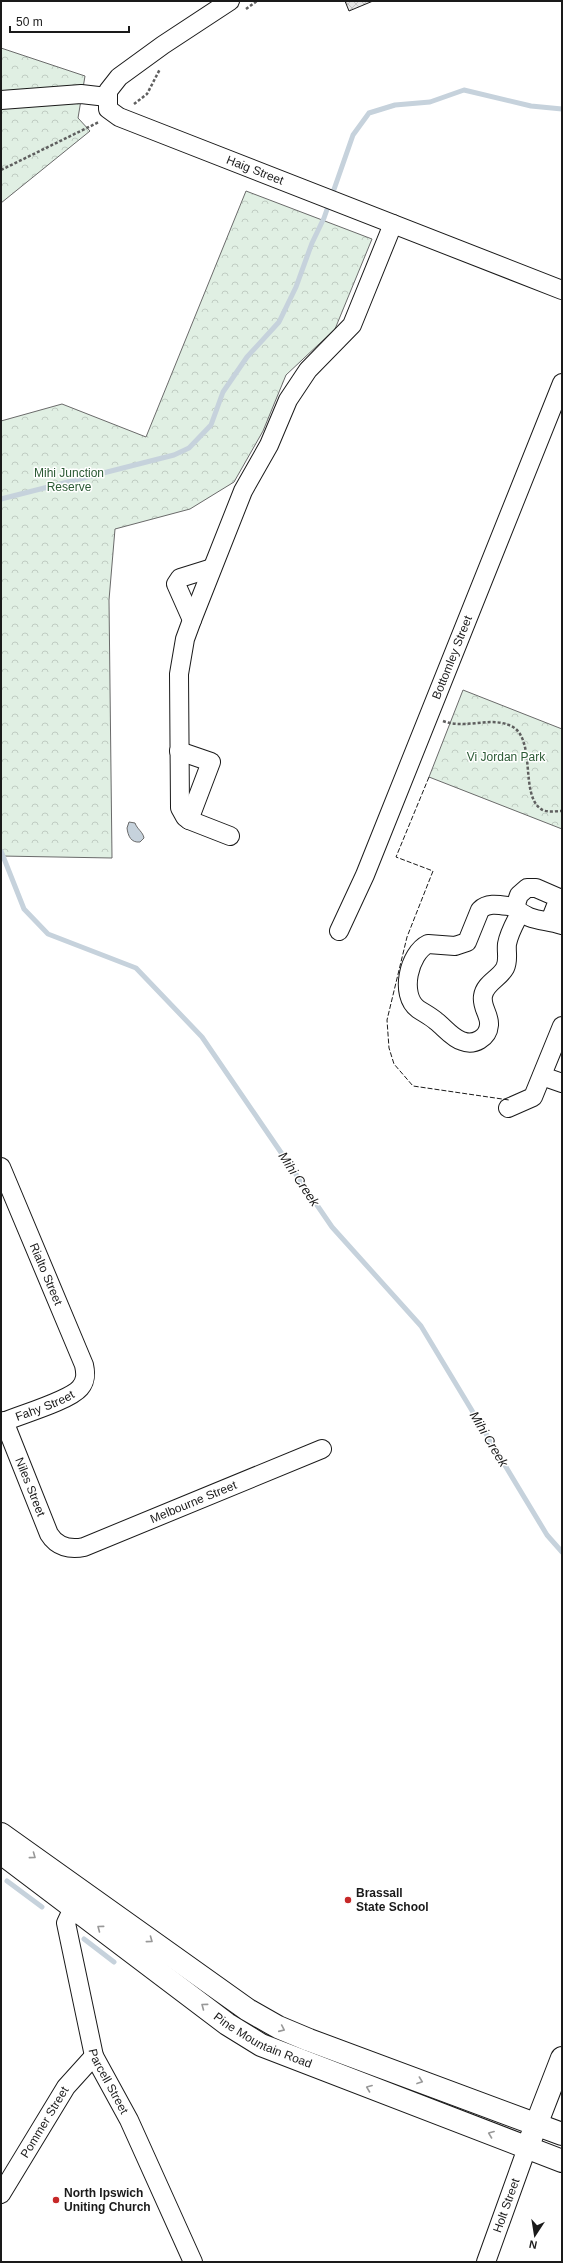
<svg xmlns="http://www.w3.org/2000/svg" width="563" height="2263" font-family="Helvetica,sans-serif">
<defs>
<pattern id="park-crowns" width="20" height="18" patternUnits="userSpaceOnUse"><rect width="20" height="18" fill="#e0efe3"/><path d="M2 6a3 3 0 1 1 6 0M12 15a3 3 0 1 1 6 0" fill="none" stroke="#c0ccc2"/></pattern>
<pattern id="building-cross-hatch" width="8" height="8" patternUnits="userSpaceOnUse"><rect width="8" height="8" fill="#e6e6e6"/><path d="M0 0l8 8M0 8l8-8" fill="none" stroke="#c5c5c5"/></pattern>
</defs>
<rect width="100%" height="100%" fill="#fff"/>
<path fill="url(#park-crowns)" stroke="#6a6a6a" d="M 1,48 L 85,76 L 78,118 L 90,131 L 1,203 Z
M 246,191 L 372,239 L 335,329 L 286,375 L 263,431 L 234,482 L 190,509 L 115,529 L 109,600 L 112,858 L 1,856 L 1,421 L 62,404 L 146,437 Z
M 463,690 L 562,729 L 562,829 L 429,777 Z"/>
<path fill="#c6d2dc" stroke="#6a6a6a" d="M 129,822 L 135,823 C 137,829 143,832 144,838 L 140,842 C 131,843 128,836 127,828 Z"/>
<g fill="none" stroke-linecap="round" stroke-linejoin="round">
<path stroke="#c6d2dc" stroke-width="5" d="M 1,499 L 174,455 L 189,448 L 211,425 L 223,392 L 247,357 L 279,322 L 296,287 L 312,243 L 324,218 L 353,135 L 369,113 L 395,105 L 430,102 L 464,90 L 531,106 L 562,109
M 1,851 L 24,909 L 48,934 L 136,968 L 202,1037 L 332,1227 L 421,1326 L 547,1535 L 562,1552
M 7,1881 L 42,1907
M 84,1939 L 114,1962"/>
</g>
<path fill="url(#building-cross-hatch)" stroke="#1a1a1a" d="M 345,1 L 373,1 L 349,11 Z"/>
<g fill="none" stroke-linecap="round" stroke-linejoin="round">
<g stroke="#1a1a1a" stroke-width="20">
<g id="minor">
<path id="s1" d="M 230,1 L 163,45 L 119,77 L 108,91 L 108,109 L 119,117 L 562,290"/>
<path d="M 1,100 L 81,94 L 107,97"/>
<path d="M 192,620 L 176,584 L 180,578 L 212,568"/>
<path d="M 179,751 L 211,762 L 189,820"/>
<path d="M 230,836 L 189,820 L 185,817 L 180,808 L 179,674 L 185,639 L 192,620 L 243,491 L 269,445 L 288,400 L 308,370 L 352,325 L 393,224"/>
<path d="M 515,907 C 503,906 489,901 480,910 L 467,942 L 455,946 L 428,944 C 409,953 399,995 418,1009 C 424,1013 430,1016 436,1021 C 444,1027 452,1038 462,1041 C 474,1046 488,1038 489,1025 C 490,1015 481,1007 483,996 C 485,983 499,979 505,968 C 509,960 506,952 507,944 C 509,933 515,923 520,913"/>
<path d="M 550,921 L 559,898 L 536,888 L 527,888 L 519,895 L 515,907 C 528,922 545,919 562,925"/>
<path id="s2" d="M 339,931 L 365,875 L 562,383"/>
<path d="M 542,1076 L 562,1083"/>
<path d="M 508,1108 L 533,1097 L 562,1026"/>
<path id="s3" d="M 4,1421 L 49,1534 C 57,1547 70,1550 84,1547 L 322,1449"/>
<path id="s4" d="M 1,1423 C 19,1415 69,1401 80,1388 C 86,1381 86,1374 84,1365 L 1,1167"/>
<path id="s5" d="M 81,1897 L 73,1908 L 66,1923 L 94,2056 L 129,2120 L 193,2262"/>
<path id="s6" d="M 1,2194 L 66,2087 L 94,2056"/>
<path id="s7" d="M 486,2262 L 527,2148"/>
</g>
</g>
<g stroke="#1a1a1a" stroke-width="24">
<g id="major">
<path d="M 1,1834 L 248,2010 L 278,2027 L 309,2040 L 562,2134"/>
<path id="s8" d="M 1,1853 L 227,2024 L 261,2045 L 562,2161"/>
<path d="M 531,2138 L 562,2058"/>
</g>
</g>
<path stroke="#5f5f5f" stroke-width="2.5" stroke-dasharray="3 2" stroke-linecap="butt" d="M 246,9 L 257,1
M 134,104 L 147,94 L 160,69
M 1,170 L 99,122
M 443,721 C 465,730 492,715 513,727 C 536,741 520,795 541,809 C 546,813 556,811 562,811"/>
<use href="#minor" stroke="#fff" stroke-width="18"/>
<use href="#major" stroke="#fff" stroke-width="22"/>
<path stroke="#1a1a1a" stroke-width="1" stroke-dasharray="5 2" stroke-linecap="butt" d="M 429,777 L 396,857 L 433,871 L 407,937 L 387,1020 L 389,1048 L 394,1064 L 413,1086 L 509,1100"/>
</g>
<defs><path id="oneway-chevron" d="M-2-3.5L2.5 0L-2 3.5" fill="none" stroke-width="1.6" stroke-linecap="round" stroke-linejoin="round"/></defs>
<g stroke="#989898">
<use href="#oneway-chevron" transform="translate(33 1856) rotate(36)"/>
<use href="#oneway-chevron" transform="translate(100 1928) rotate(-143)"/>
<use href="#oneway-chevron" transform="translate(150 1940) rotate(36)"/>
<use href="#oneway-chevron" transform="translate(204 2006) rotate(-143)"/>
<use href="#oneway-chevron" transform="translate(282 2029) rotate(24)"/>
<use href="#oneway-chevron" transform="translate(420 2081) rotate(20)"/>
<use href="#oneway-chevron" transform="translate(369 2088) rotate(-159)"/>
<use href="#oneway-chevron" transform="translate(491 2134) rotate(-159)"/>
</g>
<g fill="#c62828" stroke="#fff" stroke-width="1.5">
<circle cx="348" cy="1900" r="4"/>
<circle cx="56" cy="2200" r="4"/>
</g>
<g text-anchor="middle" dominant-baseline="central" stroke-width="3" stroke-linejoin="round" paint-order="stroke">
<g font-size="12" fill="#1a1a1a" stroke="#fff">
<text stroke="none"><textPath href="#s1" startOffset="330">Haig Street</textPath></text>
<text stroke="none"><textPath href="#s2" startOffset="296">Bottomley Street</textPath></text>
<text transform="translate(46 1274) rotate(67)">Rialto Street</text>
<text stroke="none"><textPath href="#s4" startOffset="47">Fahy Street</textPath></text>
<text stroke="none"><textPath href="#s3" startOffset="71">Niles Street</textPath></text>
<text stroke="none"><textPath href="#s3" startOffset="280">Melbourne Street</textPath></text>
<text stroke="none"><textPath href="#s8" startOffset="323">Pine Mountain Road</textPath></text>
<text stroke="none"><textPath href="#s5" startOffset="195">Parcell Street</textPath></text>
<text stroke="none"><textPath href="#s6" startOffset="84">Pommer Street</textPath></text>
<text stroke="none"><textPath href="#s7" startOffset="60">Holt Street</textPath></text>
</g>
<g font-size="12" fill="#2b5a34" stroke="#fff">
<text x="69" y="473">Mihi Junction<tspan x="69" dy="14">Reserve</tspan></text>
<text x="506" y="757">Vi Jordan Park</text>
</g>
<g font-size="12" font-weight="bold" fill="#1a1a1a" stroke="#fff" text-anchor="start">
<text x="356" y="1893">Brassall<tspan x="356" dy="14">State School</tspan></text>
<text x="64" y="2193">North Ipswich<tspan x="64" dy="14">Uniting Church</tspan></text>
</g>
<g font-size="13" font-style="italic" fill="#1a1a1a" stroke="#fff">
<text transform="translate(299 1179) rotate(56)">Mihi Creek</text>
<text transform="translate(489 1439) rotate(59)">Mihi Creek</text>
</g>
</g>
<rect width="563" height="2263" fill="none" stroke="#1a1a1a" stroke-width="4"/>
<g transform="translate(535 2235) rotate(192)" stroke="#ffffff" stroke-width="3" paint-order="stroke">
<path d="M0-3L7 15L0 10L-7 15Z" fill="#1a1a1a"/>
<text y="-6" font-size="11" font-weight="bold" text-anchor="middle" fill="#1a1a1a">N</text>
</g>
<path d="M10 26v6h119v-6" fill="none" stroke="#1a1a1a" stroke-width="2"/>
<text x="16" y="26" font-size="12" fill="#1a1a1a" stroke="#ffffff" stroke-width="3" paint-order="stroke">50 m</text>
</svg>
